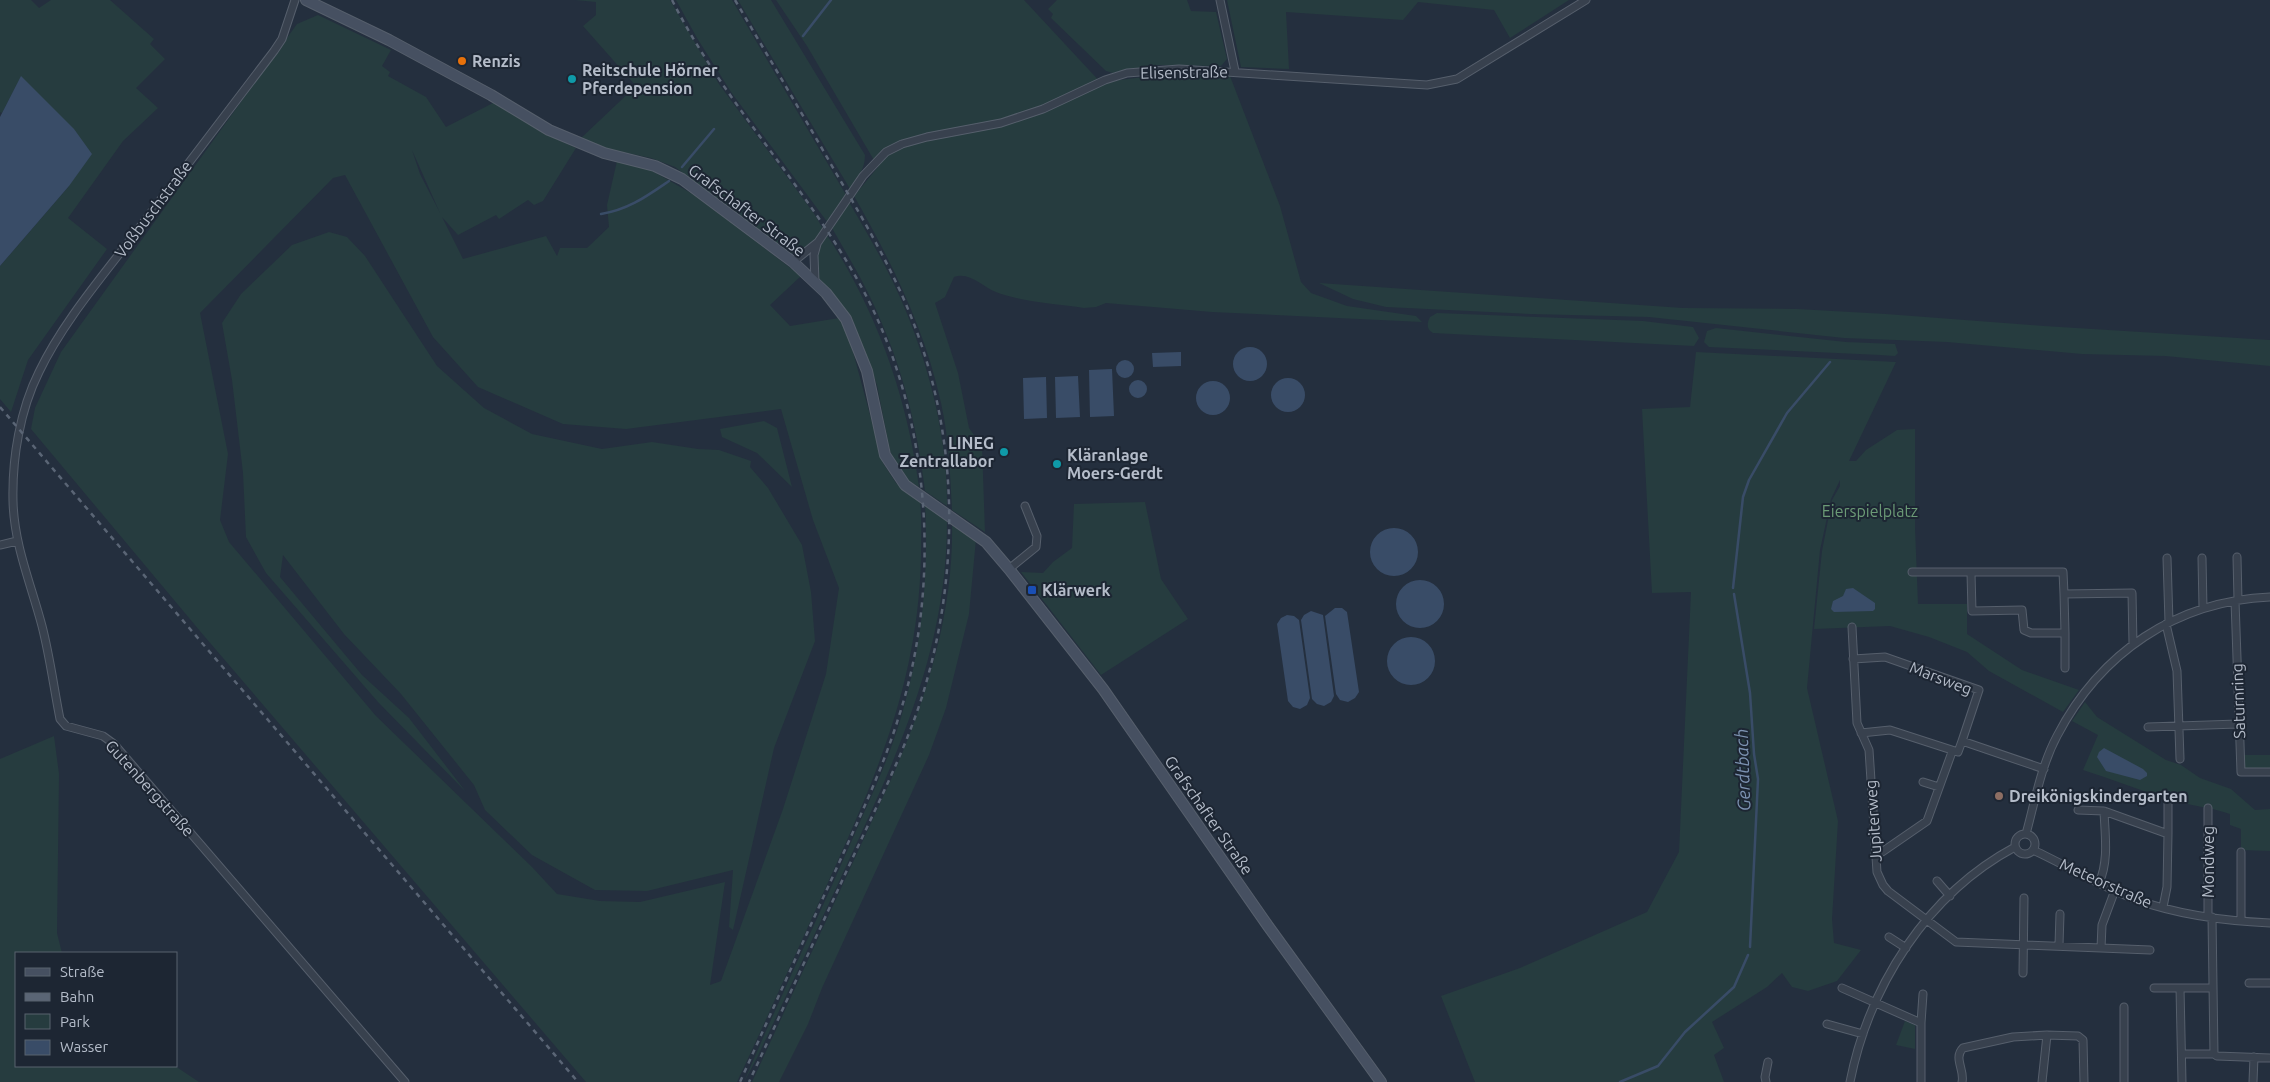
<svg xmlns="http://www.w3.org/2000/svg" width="2270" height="1082" font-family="Ubuntu,sans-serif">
<rect width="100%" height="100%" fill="#242f3e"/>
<path fill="#263c3f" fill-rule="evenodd" d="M 0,0 L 31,0 L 39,8 L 51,0 L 110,0 L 154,39 L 150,44 L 165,59 L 136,88 L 158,108 L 123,141 L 68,218 L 107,249 L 28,360 L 11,412 L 0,399 L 0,266 L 69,186 L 21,77 L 2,113 L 0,112 Z
M 575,0 L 670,0 L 719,84 L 815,215 L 823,229 C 816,241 804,255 789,253 L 675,167 L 651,158 L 603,148 L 579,140 L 636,86 L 583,26 L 596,15 L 596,2 Z
M 676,0 L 732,0 L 846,195 L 828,223 L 731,92 L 697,38 Z
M 738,0 L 771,0 L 865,155 C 865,169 858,178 850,189 Z
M 776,0 L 1024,0 L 1103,85 L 1112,81 L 1175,73 L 1230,76 L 1280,206 L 1301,282 L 1311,293 L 1347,306 L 1416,316 L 1422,322 L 1212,312 L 1106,303 L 1096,307 L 1084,308 C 1057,304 1021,302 996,292 C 983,287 969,271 954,277 L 945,297 L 935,303 L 958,373 L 969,428 L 982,446 L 985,532 L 952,510 C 950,474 949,438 941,403 C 925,329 891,261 854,196 L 878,167 L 807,46 Z
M 1057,0 L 1187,0 L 1191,11 L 1216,12 L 1227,59 L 1221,66 L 1159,65 L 1113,73 L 1106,71 L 1051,18 L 1053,14 L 1048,9 Z
M 1227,0 L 1569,0 L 1510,38 L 1494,10 L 1418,2 L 1403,20 L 1286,12 L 1289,69 L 1241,67 Z
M 318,15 L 391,50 L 382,66 L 390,72 L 388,76 L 426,97 L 446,127 L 495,102 L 550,136 L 576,148 L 543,201 L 534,205 L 528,200 L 499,219 L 496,215 L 458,235 L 442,217 L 463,259 L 546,236 L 557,256 L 560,248 L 587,248 L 609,227 L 607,205 L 617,161 L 649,169 L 696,196 L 801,276 L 770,305 L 790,326 L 839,318 L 849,337 L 883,463 L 896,483 L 920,500 C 922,519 921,538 921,557 C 918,683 876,777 825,889 C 796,953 767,1018 737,1082 L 586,1082 L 205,637 L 31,429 L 35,408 L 61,352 L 297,24 ZM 412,150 L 440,213 L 420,174 ZM 345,175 L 433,337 L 478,387 L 563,424 L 626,429 L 781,409 L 813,520 L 839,588 L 826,674 L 783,809 L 721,981 L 710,985 L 725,882 L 640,902 L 600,901 L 557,894 L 532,867 L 376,716 L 229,542 L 220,520 L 228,454 L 200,313 L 333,178 Z
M 849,202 C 864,228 880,255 893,282 C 925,349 948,432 947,506 L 925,491 C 918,432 904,373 880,319 C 867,287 849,258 832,228 Z
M 329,232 L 347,237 L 365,256 L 437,366 L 484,408 L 532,434 L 602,449 L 652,442 L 698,449 L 719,450 L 751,461 L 750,467 L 768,488 L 802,545 L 811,592 L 815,641 L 774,748 L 733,930 L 729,927 L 733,870 L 647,891 L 595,890 L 532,855 L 485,810 L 474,785 L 401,694 L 344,634 L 283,555 L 280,577 L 362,675 L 409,718 L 466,792 L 378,702 L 266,573 L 246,537 L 243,473 L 232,380 L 222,323 L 241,294 L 292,245 Z
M 827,235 C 877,312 907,396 919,487 L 906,479 L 897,467 L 890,451 L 877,385 L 852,318 L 819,278 L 816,260 L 818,250 Z
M 1319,283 L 1683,308 L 1797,309 L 1886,314 L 2044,326 L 2270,340 L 2270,366 L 2165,356 L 2082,354 L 1947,342 L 1844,338 L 1649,317 L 1531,314 L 1386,307 L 1353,299 Z
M 1437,313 L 1643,321 L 1693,327 L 1699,338 L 1694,346 L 1433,333 C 1426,329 1427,323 1430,317 Z
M 1716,328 L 1846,342 L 1895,344 L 1898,353 L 1895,356 L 1880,355 L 1709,347 L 1704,342 L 1707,331 Z
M 1696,352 L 1896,362 L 1849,461 L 1856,461 L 1866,450 L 1897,430 L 1915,429 L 1915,528 L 1918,604 L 1967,604 L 1967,634 L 2022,670 L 2079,690 L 2063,712 L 1989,671 L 1967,652 L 1929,637 L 1890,626 L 1814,629 L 1822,551 L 1832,500 L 1840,486 L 1840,480 L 1831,499 L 1820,550 L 1807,688 L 1838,821 L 1832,919 L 1834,943 L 1861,950 L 1837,981 L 1808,991 L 1792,987 L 1782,973 L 1767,987 L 1712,1022 L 1724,1048 L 1714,1055 L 1724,1082 L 1475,1082 L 1441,996 L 1520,968 L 1647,912 L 1679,852 L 1691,592 L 1652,593 L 1642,409 L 1690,407 Z
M 764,421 L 777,428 L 792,487 L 757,453 L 722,437 L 720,429 Z
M 1145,502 L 1161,579 L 1188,619 L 1101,675 L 1021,572 L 1043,573 L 1053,562 L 1072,548 L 1074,504 Z
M 925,504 L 947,518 C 948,644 900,750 848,862 C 818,927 788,992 757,1058 L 744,1082 C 778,1001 817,921 852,840 C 870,799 890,757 902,714 C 922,645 929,575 925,504 Z
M 952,522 L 976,539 L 969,614 L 946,708 L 929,755 L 822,988 L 808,1024 L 779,1082 L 752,1082 L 894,773 C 928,694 954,609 952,522 Z
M 2085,702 L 2097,717 L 2166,760 L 2181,765 L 2200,778 L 2231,789 L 2255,810 L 2270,809 L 2270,851 L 2241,850 L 2241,829 L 2230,825 L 2230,814 C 2211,807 2191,806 2171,800 C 2141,791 2112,779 2083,770 L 2098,735 L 2072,721 Z
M 54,736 L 59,774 L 57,933 L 62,953 L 16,953 L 16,1066 L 175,1066 L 199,1082 L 0,1082 L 0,759 Z
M 2243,755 L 2270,755 L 2270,769 L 2244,769 Z
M 1905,1021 L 1915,1025 L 1915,1049 L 1896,1045 Z"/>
<path fill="#394c67" d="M 21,76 L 74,129 L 92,154 L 69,186 L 0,266 L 0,117 Z
M1233 364a17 17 0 1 1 34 0a17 17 0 1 1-34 0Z
M 1181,352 L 1181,366 L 1153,367 L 1152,353 Z
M1116 369a9 9 0 1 1 18 0a9 9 0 1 1-18 0Z
M 1112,369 L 1114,416 L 1090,417 L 1089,370 Z
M 1078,376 L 1080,417 L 1056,418 L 1055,377 Z
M 1046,377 L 1047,418 L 1024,419 L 1023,378 Z
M1271 395a17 17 0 1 1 34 0a17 17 0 1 1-34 0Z
M1129 389a9 9 0 1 1 18 0a9 9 0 1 1-18 0Z
M1196 398a17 17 0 1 1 34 0a17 17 0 1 1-34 0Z
M1370 552a24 24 0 1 1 48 0a24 24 0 1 1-48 0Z
M1396 604a24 24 0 1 1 48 0a24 24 0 1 1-48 0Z
M 1853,588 L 1875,603 L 1875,609 L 1873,611 L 1834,612 L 1831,609 L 1833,601 L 1843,596 L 1846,589 Z
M 1335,608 L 1342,608 L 1347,612 L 1359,692 L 1355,698 L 1348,702 L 1340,700 L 1336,694 L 1325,616 Z
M 1311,611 L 1323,615 L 1334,696 L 1331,702 L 1324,706 L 1317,704 L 1312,699 L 1301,620 L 1304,615 Z
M 1287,615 L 1294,616 L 1299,620 L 1310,698 L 1307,705 L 1300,709 L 1293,707 L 1288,701 L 1277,624 L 1281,618 Z
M1387 661a24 24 0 1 1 48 0a24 24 0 1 1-48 0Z
M 2104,748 L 2143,769 L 2147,773 L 2147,776 L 2140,780 L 2106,771 L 2097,757 L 2099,752 Z"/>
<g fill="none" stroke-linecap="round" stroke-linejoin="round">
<path stroke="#394c67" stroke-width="2.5" d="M 803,36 L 831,0
M 682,167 L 714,129
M 601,214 C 628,210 647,196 669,181
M 1733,588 L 1743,497 L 1749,480 L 1787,413 L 1830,362
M 1734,594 L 1750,693 L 1754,754 L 1758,779 L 1750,947
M 1620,1082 L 1658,1066 L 1685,1032 L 1734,987 L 1748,955"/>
<g stroke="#565f6c" stroke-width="9">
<path id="street" d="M 295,0 L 282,39 L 274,51 C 225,115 176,179 127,244 C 96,284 61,326 39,372 C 20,410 12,458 13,501 C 14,545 31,584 42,626 C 50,657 54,689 60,719 L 66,726 L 103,736 L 114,744 L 405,1082
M 1220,0 L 1235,71
M 793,262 L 818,242 L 863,176 L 886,152 L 902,144 L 927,137 L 1001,123 L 1043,109 L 1105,80 L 1127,73 L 1179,69 L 1427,85 L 1457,79 L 1586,0
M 815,282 L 814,255 L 817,244
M 0,545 L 17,541
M 2237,557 L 2238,600
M 2167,558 L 2169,622
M 2202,558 L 2203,608
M 1009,569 L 1036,547 L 1037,536 L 1025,506
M 1912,572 L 2063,572 L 2064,594 L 2132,593 L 2133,644
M 1971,573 L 1972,611 L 2022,610 L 2024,630 L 2031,633 L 2065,633 L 2064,594
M 2235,601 L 2241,772 L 2270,772
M 2166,624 L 2177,671 L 2180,759
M 1852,627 L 1857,723 L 1869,750 L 1877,872 L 1883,885 L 1888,891 L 1956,942 L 2101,948 L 2102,925 L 2115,890
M 2065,633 L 2065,668
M 1853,659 L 1885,657 L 1979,690 L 1962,741
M 2148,727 L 2238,724
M 1861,733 L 1890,730 L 1958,752 L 1962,741 L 2044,769
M 1923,782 L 1939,787
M 2078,810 L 2104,811
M 2026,834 C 2035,801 2041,766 2057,736 C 2100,653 2176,601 2270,597
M 2168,834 L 2168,800
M2015 844a10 10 0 1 1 20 0a10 10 0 1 1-20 0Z
M 2033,850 C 2068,866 2101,887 2137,900 C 2179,915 2226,921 2270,923
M 2241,852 L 2241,921
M 1875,854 L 1882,852 L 1927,821 L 1952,752
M 1937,881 L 1950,896
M 2099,883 C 2109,861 2105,835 2104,811 L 2168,834 L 2167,887 L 2163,907
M 2208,917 L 2208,808
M 2212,917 L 2214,1054
M 1889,937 L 1906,948
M 2059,945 L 2060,914
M 2101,948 L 2150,950
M 2023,973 L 2024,898
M 2249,983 L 2270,983
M 1842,988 L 1921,1023 L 1921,1082
M 2154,988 L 2212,988
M 2180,988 L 2182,1082
M 2124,1007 L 2124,1082
M 1921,1023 L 1923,994
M 1827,1024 L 1863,1034
M 2047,1035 L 2078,1036 L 2083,1040 L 2084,1082
M 2182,1054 L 2214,1054 L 2217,1056 L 2270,1058
M 1766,1082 L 1765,1077 L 1768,1062
M 1850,1082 C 1869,986 1927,894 2015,847
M 1962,1082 C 1965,1070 1953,1058 1963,1048 L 2013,1037 L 2047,1035 L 2042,1082
M 2253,1082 L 2254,1057"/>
</g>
<g stroke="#565f6c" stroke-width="12">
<path id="secondary" d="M 306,0 L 389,40 L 491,95 L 549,130 L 604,153 L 655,166 L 682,179 L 793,262 L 826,293 L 846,319 L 867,371 L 885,455 L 905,485 L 986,542 L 1009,569 L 1103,689 L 1268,926 L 1381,1082"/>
</g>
<use href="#street" stroke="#38414e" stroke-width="7"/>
<use href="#secondary" stroke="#465061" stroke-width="10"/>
<path stroke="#5a6575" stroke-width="2.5" stroke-dasharray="5 5" stroke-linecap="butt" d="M 672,0 C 724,103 807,187 862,288 C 930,413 943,581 899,716 C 882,771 857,823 833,876 C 802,944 771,1013 740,1082
M 735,0 C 769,58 803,115 836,173 C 864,221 892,268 912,319 C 960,440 960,577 921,700 C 902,758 873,813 848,868 C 815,939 782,1011 749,1082
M 0,407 L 578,1082"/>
</g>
<circle fill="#e8710a" stroke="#1d2633" stroke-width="2" cx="462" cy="61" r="5"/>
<g fill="#0f9aa8" stroke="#1d2633" stroke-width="2">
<circle cx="572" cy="79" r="5"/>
<circle cx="1004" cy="452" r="5"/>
<circle cx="1057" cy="464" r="5"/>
</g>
<rect fill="#1a4fb4" stroke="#1d2633" stroke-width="2" x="1027" y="585" width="10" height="10" rx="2.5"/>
<circle fill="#8d6e63" stroke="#1d2633" stroke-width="2" cx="1999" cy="796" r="5"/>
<g text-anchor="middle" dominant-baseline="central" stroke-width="4" stroke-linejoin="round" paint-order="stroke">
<g font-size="16" font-weight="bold" fill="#b4bcc9" stroke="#1d2633" text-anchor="start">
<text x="472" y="61">Renzis</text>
<text x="582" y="70">Reitschule Hörner<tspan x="582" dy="18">Pferdepension</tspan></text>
<text x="994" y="443" text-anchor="end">LINEG<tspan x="994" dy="18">Zentrallabor</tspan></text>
<text x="1067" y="455">Kläranlage<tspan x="1067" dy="18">Moers-Gerdt</tspan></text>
<text x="1042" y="590">Klärwerk</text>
<text x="2009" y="796">Dreikönigskindergarten</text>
</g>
<g font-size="16" fill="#b4bcc9" stroke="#1d2633">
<text transform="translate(1184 72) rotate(-1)">Elisenstraße</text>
<text transform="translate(153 209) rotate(-53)">Voßbuschstraße</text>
<text transform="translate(747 210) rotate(37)">Grafschafter Straße</text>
<text transform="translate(1941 678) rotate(21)">Marsweg</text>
<text transform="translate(2238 701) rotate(-92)">Saturnring</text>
<text transform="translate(150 788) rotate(48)">Gutenbergstraße</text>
<text transform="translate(1209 815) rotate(55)">Grafschafter Straße</text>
<text transform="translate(1873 821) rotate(-94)">Jupiterweg</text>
<text transform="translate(2208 862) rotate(-90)">Mondweg</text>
<text transform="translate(2106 883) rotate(24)">Meteorstraße</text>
</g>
<g font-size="16" fill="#6b9a76" stroke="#1d2633">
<text x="1870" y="511">Eierspielplatz</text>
</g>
<g font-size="18" font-style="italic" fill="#7c92b1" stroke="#1d2633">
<text transform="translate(1742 770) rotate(-92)">Gerdtbach</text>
</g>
</g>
<rect x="15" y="952" width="162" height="115" fill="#1d2633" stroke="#59626f"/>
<rect x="25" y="968" width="25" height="8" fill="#465061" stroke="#59626f"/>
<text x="60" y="977" font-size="15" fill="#b4bcc9">Straße</text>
<rect x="25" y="993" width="25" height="8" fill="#5a6575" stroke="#59626f"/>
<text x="60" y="1002" font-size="15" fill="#b4bcc9">Bahn</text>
<rect x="25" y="1014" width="25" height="15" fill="#263c3f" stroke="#59626f"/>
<text x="60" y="1027" font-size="15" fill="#b4bcc9">Park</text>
<rect x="25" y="1040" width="25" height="15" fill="#394c67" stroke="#59626f"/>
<text x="60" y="1052" font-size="15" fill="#b4bcc9">Wasser</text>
</svg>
